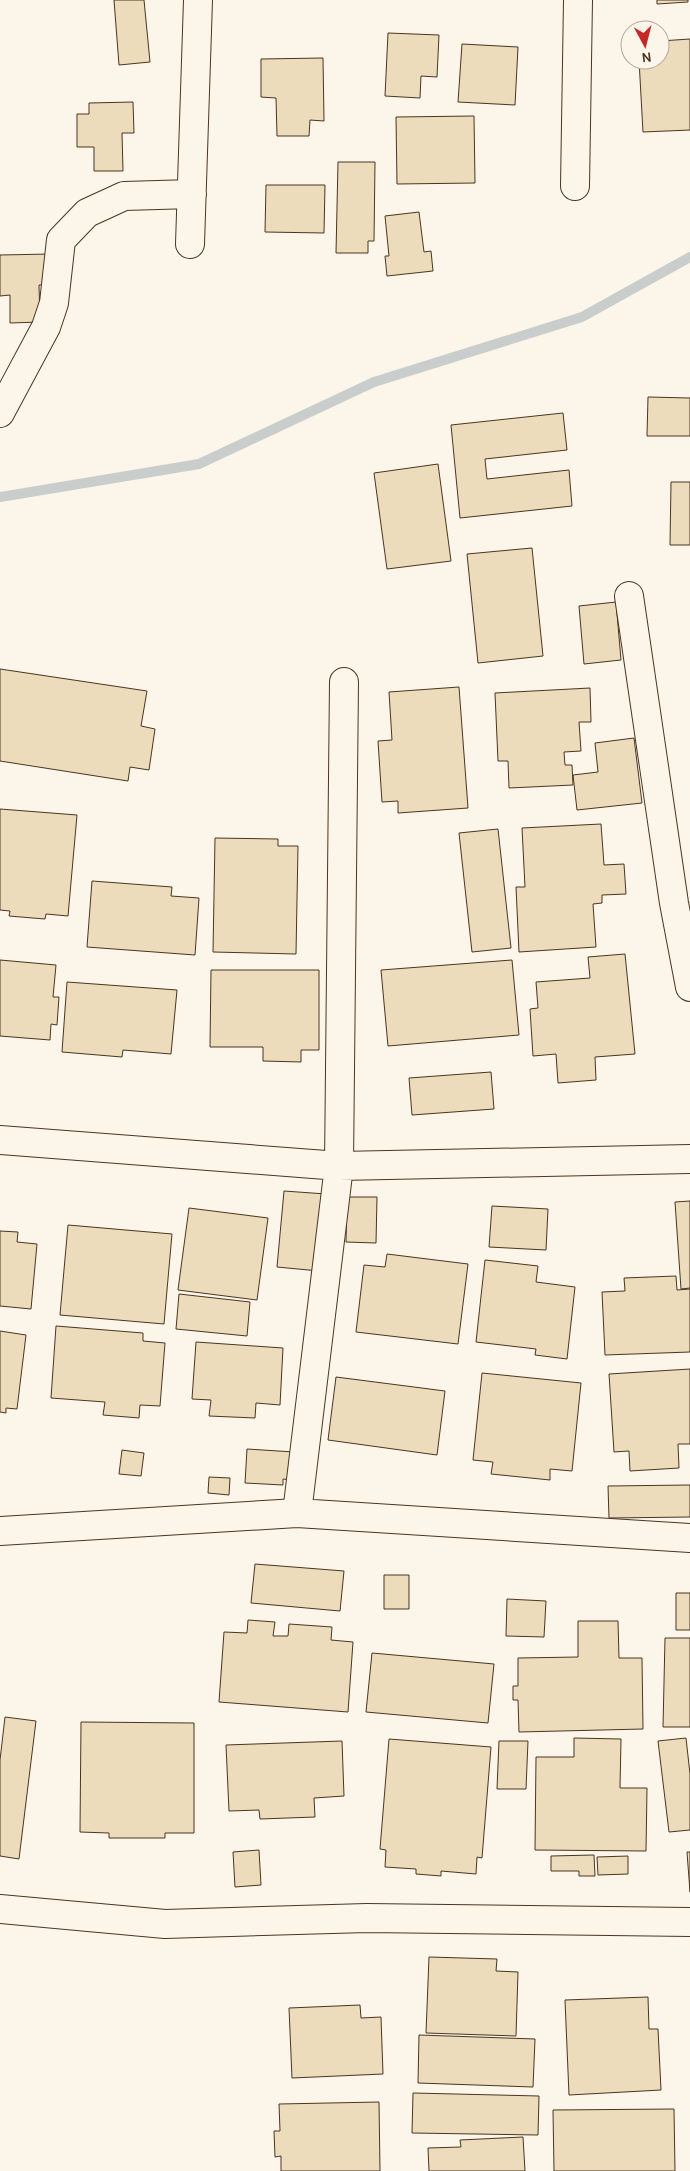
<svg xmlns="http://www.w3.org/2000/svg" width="690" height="2171" font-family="Karla,sans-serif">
<rect width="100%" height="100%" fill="#fbf6e9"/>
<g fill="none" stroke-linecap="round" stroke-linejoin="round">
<path stroke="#c9cecd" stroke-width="10" d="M 0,497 L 199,464 L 374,382 L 582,317 L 690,257"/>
</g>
<path fill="#ecdcbc" stroke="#4a3520" d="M 114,0 L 144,0 L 150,62 L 119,65 Z
M 657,0 L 688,0 L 688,2 L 657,4 Z
M 388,33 L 439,35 L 437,77 L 421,76 L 420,98 L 385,96 Z
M 690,39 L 690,130 L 643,132 L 639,60 L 660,60 L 660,41 Z
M 462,44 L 518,47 L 515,105 L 458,102 Z
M 323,58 L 324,121 L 310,120 L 309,136 L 277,136 L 276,98 L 261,97 L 261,59 Z
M 133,102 L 134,133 L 122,133 L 123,171 L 94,171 L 94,147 L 77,147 L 77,114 L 89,114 L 89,103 Z
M 474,116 L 475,183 L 397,184 L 396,117 Z
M 338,162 L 375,162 L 374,241 L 368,241 L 368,253 L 336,253 Z
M 266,185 L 325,185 L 324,233 L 265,232 Z
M 419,212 L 424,252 L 431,251 L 433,271 L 387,276 L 385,256 L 389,256 L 385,216 Z
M 51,254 L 52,285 L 39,285 L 40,322 L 10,323 L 10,295 L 0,296 L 0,255 Z
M 648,397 L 690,398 L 690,436 L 647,436 Z
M 563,413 L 567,450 L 485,459 L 487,479 L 569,470 L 572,506 L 460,518 L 451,425 Z
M 438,464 L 451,561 L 387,569 L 374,473 Z
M 671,482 L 690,482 L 690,545 L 670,545 Z
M 532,548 L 543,656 L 478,663 L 467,554 Z
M 616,602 L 621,660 L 584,664 L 579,606 Z
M 0,669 L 147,691 L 141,726 L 155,729 L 149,770 L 130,767 L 128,781 L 0,761 Z
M 459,687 L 468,808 L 398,813 L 398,801 L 382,802 L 378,741 L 392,740 L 389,692 Z
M 590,688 L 591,722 L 579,722 L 581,751 L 564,752 L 565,765 L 572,765 L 573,785 L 509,788 L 508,761 L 498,761 L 495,693 Z
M 634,738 L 642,803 L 577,810 L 573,775 L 598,772 L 595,743 Z
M 0,809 L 77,815 L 68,916 L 46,914 L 45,919 L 9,916 L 10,911 L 0,910 Z
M 601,824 L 604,865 L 624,864 L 626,894 L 602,895 L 602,903 L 593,904 L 596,947 L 519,952 L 516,887 L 525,887 L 522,828 Z
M 498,829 L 511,948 L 472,952 L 459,833 Z
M 215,838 L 278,839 L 278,846 L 298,846 L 296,954 L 213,952 Z
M 92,881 L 172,887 L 171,896 L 199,898 L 195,955 L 87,947 Z
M 625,954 L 635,1054 L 595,1057 L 596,1080 L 558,1083 L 556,1054 L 533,1056 L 530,1009 L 538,1008 L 536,982 L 590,978 L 588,957 Z
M 0,960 L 56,965 L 53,997 L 59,997 L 57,1025 L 51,1024 L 50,1040 L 0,1036 Z
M 512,960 L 519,1035 L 388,1046 L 381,970 Z
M 211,970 L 319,970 L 319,1050 L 301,1050 L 301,1062 L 263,1061 L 263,1047 L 210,1047 Z
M 67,982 L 177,990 L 171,1054 L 123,1050 L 122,1057 L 62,1052 Z
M 491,1072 L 494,1109 L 412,1115 L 409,1078 Z
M 284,1191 L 326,1194 L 319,1271 L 277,1267 Z
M 347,1197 L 377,1197 L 376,1243 L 346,1242 Z
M 690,1201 L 690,1288 L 681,1289 L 675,1202 Z
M 492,1206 L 548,1209 L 546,1250 L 489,1247 Z
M 189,1208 L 268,1218 L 257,1300 L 178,1290 Z
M 68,1225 L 172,1234 L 164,1324 L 60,1315 Z
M 0,1231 L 18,1232 L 17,1242 L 37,1244 L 31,1309 L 0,1306 Z
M 387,1254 L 468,1264 L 458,1344 L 356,1332 L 364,1265 L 385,1267 Z
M 485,1260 L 538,1266 L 536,1282 L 575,1287 L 567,1359 L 535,1355 L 536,1349 L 476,1342 Z
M 676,1276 L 677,1290 L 690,1289 L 690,1352 L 605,1355 L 602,1292 L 625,1291 L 624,1278 Z
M 179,1294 L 250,1302 L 247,1336 L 176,1329 Z
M 56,1326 L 143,1333 L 143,1341 L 165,1343 L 160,1406 L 140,1405 L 139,1418 L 103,1415 L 105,1402 L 51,1398 Z
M 0,1331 L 26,1335 L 17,1409 L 6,1408 L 6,1413 L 0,1412 Z
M 196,1342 L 283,1348 L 280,1405 L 256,1403 L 255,1418 L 209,1416 L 211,1400 L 192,1399 Z
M 690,1369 L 690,1444 L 678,1444 L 679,1468 L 630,1471 L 629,1451 L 614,1452 L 609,1374 Z
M 482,1373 L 581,1383 L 572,1471 L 550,1469 L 550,1480 L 491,1474 L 493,1462 L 473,1460 Z
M 336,1377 L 445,1391 L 437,1455 L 328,1440 Z
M 247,1449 L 294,1452 L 292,1480 L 283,1479 L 283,1485 L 245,1483 Z
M 122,1450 L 144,1453 L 141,1476 L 119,1474 Z
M 209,1477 L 230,1478 L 229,1495 L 208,1493 Z
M 690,1485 L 690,1517 L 609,1518 L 608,1486 Z
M 255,1564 L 344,1571 L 340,1611 L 251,1603 Z
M 384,1575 L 409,1575 L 409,1609 L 384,1609 Z
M 676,1593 L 690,1593 L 690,1630 L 676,1630 Z
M 507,1599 L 546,1601 L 544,1637 L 506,1636 Z
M 248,1620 L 275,1622 L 273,1636 L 288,1636 L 289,1624 L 332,1627 L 331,1640 L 353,1642 L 348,1712 L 219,1702 L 224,1632 L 247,1633 Z
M 578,1621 L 618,1621 L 619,1658 L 642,1658 L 643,1729 L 519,1732 L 518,1700 L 513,1700 L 513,1686 L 518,1686 L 518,1658 L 578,1657 Z
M 665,1638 L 690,1638 L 690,1727 L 663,1727 Z
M 372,1653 L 494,1664 L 488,1723 L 366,1712 Z
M 5,1717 L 36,1721 L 19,1859 L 0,1856 L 0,1760 Z
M 81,1722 L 194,1723 L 194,1833 L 165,1833 L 165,1838 L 109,1838 L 109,1833 L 80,1832 Z
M 574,1738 L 621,1739 L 620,1788 L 647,1788 L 646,1851 L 535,1850 L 536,1757 L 574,1757 Z
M 686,1738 L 690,1774 L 690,1830 L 669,1832 L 658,1741 Z
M 389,1739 L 491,1747 L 482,1858 L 477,1857 L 476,1874 L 441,1871 L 441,1876 L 416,1874 L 416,1869 L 385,1867 L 386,1850 L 380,1849 Z
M 342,1741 L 344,1796 L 314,1798 L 315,1817 L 260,1819 L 259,1810 L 229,1811 L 226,1745 Z
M 499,1741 L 528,1741 L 526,1789 L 497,1789 Z
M 259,1850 L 261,1885 L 235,1887 L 233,1852 Z
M 687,1852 L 690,1852 L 690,1892 Z
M 594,1855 L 595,1876 L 579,1876 L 579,1871 L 551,1871 L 551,1856 Z
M 628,1856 L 628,1874 L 598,1875 L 597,1857 Z
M 429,1957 L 497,1959 L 496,1971 L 518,1972 L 516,2036 L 426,2033 Z
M 648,1997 L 649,2029 L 658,2029 L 661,2090 L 569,2095 L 565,2000 Z
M 360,2005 L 361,2018 L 381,2017 L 383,2074 L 292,2078 L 289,2008 Z
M 419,2035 L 535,2039 L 533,2087 L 418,2083 Z
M 413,2093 L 539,2096 L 538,2135 L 412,2133 Z
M 379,2102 L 380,2171 L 281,2171 L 281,2156 L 275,2157 L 274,2131 L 280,2131 L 279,2104 Z
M 674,2109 L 675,2171 L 554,2171 L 553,2110 Z
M 523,2137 L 525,2171 L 429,2171 L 428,2148 L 461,2147 L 460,2140 Z"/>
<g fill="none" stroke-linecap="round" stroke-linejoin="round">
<g stroke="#4a3520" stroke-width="30">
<path id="minor" d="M 575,186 L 578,0
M 190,244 L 198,0
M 0,413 L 46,327 L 54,303 L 61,240 L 87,213 L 124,196 L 192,194
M 629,596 L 674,903 L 690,987
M 0,1140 L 339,1166 L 690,1159
M 297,1513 L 339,1166 L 344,682
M 0,1531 L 297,1513 L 690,1538
M 0,1909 L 165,1924 L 367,1918 L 690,1922"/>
</g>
<use href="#minor" stroke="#fbf6e9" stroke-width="28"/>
</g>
<g transform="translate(645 45) rotate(173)"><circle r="24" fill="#fbf6e9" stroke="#b4a999"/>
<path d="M0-4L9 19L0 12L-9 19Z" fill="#c62828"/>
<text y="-8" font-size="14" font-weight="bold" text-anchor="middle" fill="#4a3520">N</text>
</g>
</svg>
